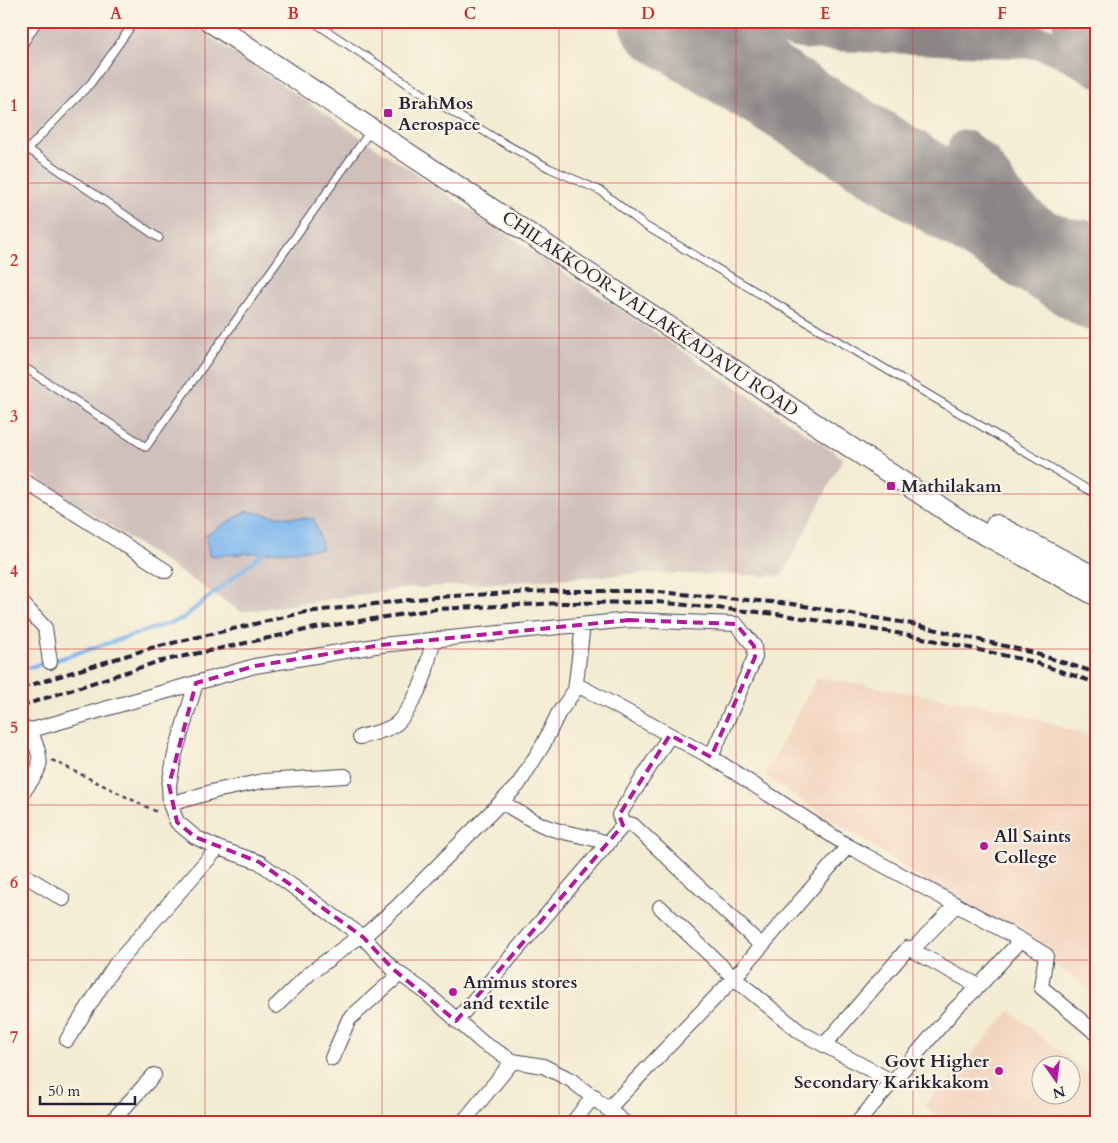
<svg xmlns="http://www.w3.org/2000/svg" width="1118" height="1143" font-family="Cardo,serif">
<rect width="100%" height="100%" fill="#fcf5e5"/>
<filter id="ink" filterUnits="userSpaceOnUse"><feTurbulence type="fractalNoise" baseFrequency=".02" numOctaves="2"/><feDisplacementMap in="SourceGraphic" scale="10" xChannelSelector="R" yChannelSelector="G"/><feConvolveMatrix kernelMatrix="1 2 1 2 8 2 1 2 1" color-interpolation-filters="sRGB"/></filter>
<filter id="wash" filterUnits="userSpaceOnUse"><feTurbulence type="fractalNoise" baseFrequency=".0096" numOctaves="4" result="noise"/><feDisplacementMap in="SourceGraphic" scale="20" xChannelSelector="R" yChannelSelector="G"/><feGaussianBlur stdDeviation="1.12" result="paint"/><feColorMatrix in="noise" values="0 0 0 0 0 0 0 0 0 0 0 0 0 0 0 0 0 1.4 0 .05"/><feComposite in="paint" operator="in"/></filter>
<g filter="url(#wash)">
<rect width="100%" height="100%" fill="#f3ebd2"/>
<path fill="#f3d4bf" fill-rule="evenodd" d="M 817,677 L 1005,709 L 1097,738 L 1097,995 L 1073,977 L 765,776 Z
M 1010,1011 L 1097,1081 L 1096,1122 L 944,1122 L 924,1105 L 953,1076 ZM 1040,1066 L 1070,1066 L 1070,1096 L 1040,1096 Z"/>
<path fill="#cfc0bb" d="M 21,21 L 186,21 L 843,458 L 782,576 L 649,573 L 400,589 L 241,612 L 21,467 Z"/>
<path fill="#7fb7ef" stroke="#506c95" d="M 247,511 L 275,516 L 314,519 L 323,549 L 209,556 L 206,535 Z"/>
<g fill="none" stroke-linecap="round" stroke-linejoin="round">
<path stroke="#7fb7ef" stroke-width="4" d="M 21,669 L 50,662 L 182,619 L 267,550"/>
<path stroke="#8a8686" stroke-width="34" d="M 764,21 L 782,28 L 808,33 L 1037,42 C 1059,46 1078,58 1097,70
M 965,147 L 984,161 L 1009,198 L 1037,222 L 1065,235 L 1097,238"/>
<path stroke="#8a8686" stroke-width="85" d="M 662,21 L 1097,289
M 1095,21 L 1097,22"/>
</g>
</g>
<g filter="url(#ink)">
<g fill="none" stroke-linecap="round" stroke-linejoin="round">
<g stroke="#414052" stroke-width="9">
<path id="service" d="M 312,21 L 423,94 L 495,138 L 549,168 L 601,191 L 644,225 L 1097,495
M 28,149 L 159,238
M 21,156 L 91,83 L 135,21
M 21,365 L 146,447 L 371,130"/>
</g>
<g stroke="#414052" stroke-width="16">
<path id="minor" d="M 21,42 L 34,21
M 21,479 L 166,571
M 21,602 L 45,628 L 50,662
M 196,683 L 175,754 L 169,785 L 170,804 L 177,822 L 195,837 L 218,848 L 259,862 L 324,909 L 363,937 L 393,969 L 424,991 L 483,1043 L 513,1061 L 543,1066 L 571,1080 L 624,1122
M 575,690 L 583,625
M 21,733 L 255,666 L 381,645 L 629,620 L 736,624 L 754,646 L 755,657 L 711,757 L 848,846 L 1021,940
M 360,737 C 371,734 387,731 396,724 C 407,715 421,687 425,674 C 428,662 430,651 434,640
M 21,795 C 44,763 44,766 30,729
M 501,802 C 516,810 531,821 547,827 C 567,835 589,835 608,844
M 170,804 L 215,791 L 263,781 L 345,776
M 623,825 L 619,815 L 670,735
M 21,873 L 63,899
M 660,907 L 734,978 L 800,1032 L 893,1082
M 363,937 L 399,905 L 518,785 L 543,745 L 558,714 L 575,690 L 581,687 L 711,757
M 912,950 L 956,905
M 276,1006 L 310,973 L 360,936
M 456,1021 L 625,823 L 633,825 L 762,946
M 67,1040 L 115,965 L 218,848
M 825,1044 L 908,948 L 979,986
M 332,1058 L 349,1019 L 400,974
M 609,1108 L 734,978 L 848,846
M 111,1122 L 154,1075
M 463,1122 L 513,1061
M 573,1122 L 594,1096
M 858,1122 L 955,1009 L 979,986 L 1021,940 L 1046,955 L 1041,987 L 1097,1034
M 1095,1122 L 1097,1120"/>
</g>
<g stroke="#414052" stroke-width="22">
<path id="secondary" d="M 209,21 L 969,526 L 1097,596
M 996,525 L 1097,578"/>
</g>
<path stroke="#414052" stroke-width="2.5" stroke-dasharray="4 4" stroke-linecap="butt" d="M 52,760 L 159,813"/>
<use href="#service" stroke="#fff" stroke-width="7"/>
<use href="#minor" stroke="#fff" stroke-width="14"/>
<use href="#secondary" stroke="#fff" stroke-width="20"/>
<path stroke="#22223b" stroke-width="4" stroke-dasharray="8 4" stroke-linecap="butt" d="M 21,688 L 151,648 L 306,612 L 435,597 L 551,591 L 648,591 L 792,604 L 912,624 L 1030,652 L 1097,673
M 21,706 L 157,662 L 315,628 L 436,609 L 562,603 L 656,602 L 777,614 L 909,635 L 1030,661 L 1097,683"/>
</g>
</g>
<path fill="none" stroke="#b5179e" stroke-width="4" stroke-dasharray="10 6" stroke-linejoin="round" d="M 629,620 L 736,624 L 754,646 L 755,657 L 711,757 L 670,735 L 619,815 L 623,825 L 456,1021 L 393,969 L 363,937 L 259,862 L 195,837 L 177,822 L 169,785 L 196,683 L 255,666 L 381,645 Z"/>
<path fill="none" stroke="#d62828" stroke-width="1" stroke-opacity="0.55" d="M 205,21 L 205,1122M 382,21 L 382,1122M 559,21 L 559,1122M 736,21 L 736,1122M 913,21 L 913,1122M 21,183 L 1097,183M 21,338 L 1097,338M 21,494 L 1097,494M 21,649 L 1097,649M 21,805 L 1097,805M 21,960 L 1097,960"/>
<g fill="#b5179e" stroke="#fcf5e5" stroke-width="2">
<rect x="383" y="108" width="10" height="10" rx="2.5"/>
<rect x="886" y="481" width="10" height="10" rx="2.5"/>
<circle cx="984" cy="846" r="5"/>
<circle cx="453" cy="992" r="5"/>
<circle cx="999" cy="1071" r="5"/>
</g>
<g text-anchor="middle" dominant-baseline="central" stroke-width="4.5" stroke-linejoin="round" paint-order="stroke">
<g font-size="18" font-weight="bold" fill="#22223b" stroke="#fcf5e5" text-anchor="start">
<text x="398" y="103">BrahMos<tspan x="398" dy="21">Aerospace</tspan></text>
<text x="901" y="486">Mathilakam</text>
<text x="994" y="836">All Saints<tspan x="994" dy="21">College</tspan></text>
<text x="463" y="982">Ammus stores<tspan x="463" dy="21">and textile</tspan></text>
<text x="989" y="1061" text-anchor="end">Govt Higher<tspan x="989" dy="21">Secondary Karikkakom</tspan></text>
</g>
<g font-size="18" fill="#22223b" stroke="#fcf5e5">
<text transform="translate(650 314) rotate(34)">CHILAKKOOR-VALLAKKADAVU ROAD</text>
</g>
</g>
<rect width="1118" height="1143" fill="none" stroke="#fcf5e5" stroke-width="55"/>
<g transform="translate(1056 1080) rotate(166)"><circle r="24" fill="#fcf5e5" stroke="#a5a1a1"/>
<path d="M0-4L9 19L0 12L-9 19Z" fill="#b5179e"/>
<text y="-8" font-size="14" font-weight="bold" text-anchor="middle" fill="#22223b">N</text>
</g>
<path d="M40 1096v8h95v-8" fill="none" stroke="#22223b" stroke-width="2.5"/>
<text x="48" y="1096" font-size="15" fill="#22223b" stroke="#fcf5e5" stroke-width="4" paint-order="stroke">50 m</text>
<rect x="28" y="28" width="1062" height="1088" fill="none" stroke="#d62828" stroke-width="2"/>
<g font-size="16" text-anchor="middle" font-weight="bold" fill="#d62828">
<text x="116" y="19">A</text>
<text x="293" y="19">B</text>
<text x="470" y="19">C</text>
<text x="648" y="19">D</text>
<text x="825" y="19">E</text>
<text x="1002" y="19">F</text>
<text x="14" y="111">1</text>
<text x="14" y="266">2</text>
<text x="14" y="422">3</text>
<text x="14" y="577">4</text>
<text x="14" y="733">5</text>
<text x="14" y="888">6</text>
<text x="14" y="1043">7</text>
</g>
</svg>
